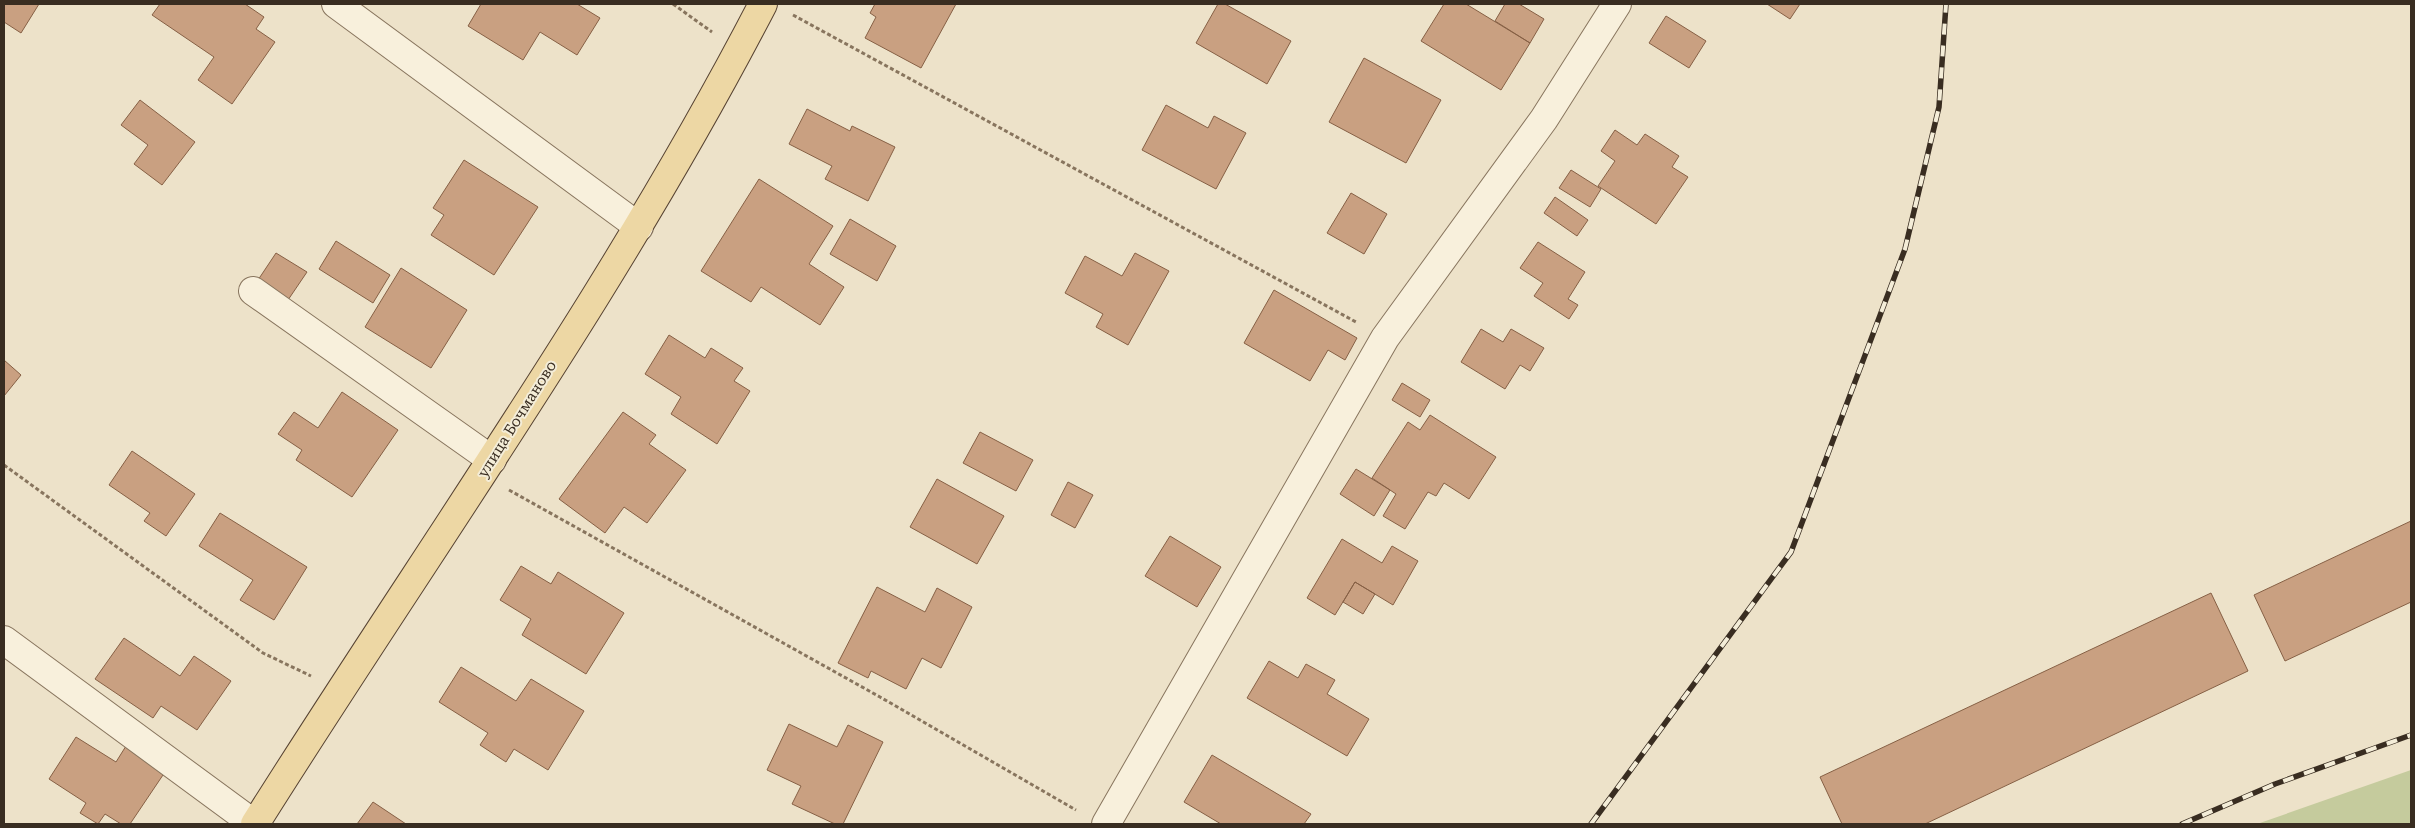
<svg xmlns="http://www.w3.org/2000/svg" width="2415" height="828" font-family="'Roboto Serif',serif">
<rect width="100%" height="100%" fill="#ede2c9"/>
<path fill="#c5cb9d" d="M 2411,770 L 2411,824 L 2257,824 Z"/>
<path fill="#c9a081" stroke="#866045" d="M 4,4 L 39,4 L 21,33 L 4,22 Z
M 160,4 L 245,4 L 264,17 L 256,29 L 275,42 L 232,104 L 198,80 L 214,57 L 152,15 Z
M 481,4 L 577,4 L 600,18 L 577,55 L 540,32 L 523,60 L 468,26 Z
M 875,4 L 956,4 L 921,68 L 865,38 L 876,17 L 870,13 Z
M 1218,4 L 1225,4 L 1291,41 L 1267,84 L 1196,43 Z
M 1444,4 L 1466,4 L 1530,43 L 1501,90 L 1421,41 Z
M 1505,4 L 1519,4 L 1544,19 L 1530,43 L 1495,21 Z
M 1767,4 L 1800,4 L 1790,19 Z
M 1666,16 L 1706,41 L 1689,68 L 1649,43 Z
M 1364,58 L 1441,100 L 1406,163 L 1329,122 Z
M 140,100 L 195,142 L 162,185 L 134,164 L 148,145 L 121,125 Z
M 1166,105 L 1208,128 L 1214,116 L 1246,133 L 1216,189 L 1142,150 Z
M 807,109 L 850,131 L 852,126 L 895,147 L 868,201 L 825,179 L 832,166 L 789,144 Z
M 1615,130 L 1637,145 L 1645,134 L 1679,156 L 1672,167 L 1688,177 L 1656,224 L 1598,186 L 1615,161 L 1601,151 Z
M 464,160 L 538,207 L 494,275 L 431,235 L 444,215 L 433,208 Z
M 1571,170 L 1601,189 L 1590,207 L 1559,188 Z
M 759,179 L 833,226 L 809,264 L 844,287 L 820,325 L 761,287 L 751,302 L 701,271 Z
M 1351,193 L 1387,214 L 1364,254 L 1327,233 Z
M 1555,197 L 1588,220 L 1577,236 L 1544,213 Z
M 850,219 L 896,246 L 877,281 L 830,254 Z
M 336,241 L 390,275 L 373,303 L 319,269 Z
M 1538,242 L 1585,272 L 1568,299 L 1578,305 L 1569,319 L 1534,296 L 1543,283 L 1520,268 Z
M 276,253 L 307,272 L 288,300 L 258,280 Z
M 1135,253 L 1169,271 L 1128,345 L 1096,327 L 1103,314 L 1065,293 L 1085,256 L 1122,276 Z
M 401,268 L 467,310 L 431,368 L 365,327 Z
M 1274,290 L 1357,338 L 1345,360 L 1328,350 L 1310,381 L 1244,343 Z
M 1481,329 L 1503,342 L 1511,329 L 1544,348 L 1530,371 L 1520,365 L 1505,389 L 1461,362 Z
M 669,335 L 705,358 L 711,348 L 743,368 L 734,381 L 750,391 L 717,444 L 671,414 L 681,397 L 645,374 Z
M 4,360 L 21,375 L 4,396 Z
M 1402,383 L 1430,400 L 1420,417 L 1392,400 Z
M 342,392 L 398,430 L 352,497 L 296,460 L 302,450 L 278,434 L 294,412 L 318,428 Z
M 623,412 L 656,435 L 649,444 L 686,470 L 647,523 L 624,507 L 605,533 L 559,499 Z
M 1430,415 L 1496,457 L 1469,499 L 1444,483 L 1436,496 L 1428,492 L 1405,529 L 1383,516 L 1396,494 L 1372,478 L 1408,422 L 1420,430 Z
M 980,432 L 1033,460 L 1016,491 L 963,463 Z
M 132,451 L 195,494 L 166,536 L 144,521 L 150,513 L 109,485 Z
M 1356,469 L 1390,490 L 1374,516 L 1340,494 Z
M 937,479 L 1004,516 L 977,564 L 910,527 Z
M 1068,482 L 1093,495 L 1075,528 L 1051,515 Z
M 220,513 L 307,567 L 274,620 L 240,600 L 253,580 L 199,546 Z
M 2411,521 L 2411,602 L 2285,661 L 2254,595 Z
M 1170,536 L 1221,567 L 1197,607 L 1145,576 Z
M 1342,539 L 1382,563 L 1392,546 L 1418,561 L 1393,605 L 1355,582 L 1335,615 L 1307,598 Z
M 521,566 L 551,584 L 558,572 L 624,613 L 586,674 L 522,635 L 531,619 L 500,600 Z
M 1355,582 L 1375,594 L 1363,614 L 1343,602 Z
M 877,587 L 925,612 L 937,588 L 972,607 L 941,668 L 922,658 L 906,689 L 871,671 L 868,678 L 838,663 Z
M 2211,593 L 2248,671 L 1925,824 L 1842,824 L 1820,777 Z
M 124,638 L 180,676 L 194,656 L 231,681 L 197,730 L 161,706 L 153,718 L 95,679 Z
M 1269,661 L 1298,678 L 1306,664 L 1335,680 L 1327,694 L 1369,719 L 1347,756 L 1247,698 Z
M 461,667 L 516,701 L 531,679 L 584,711 L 548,770 L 514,749 L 506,762 L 480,745 L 488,733 L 439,702 Z
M 789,724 L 837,747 L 848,725 L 883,742 L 843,824 L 835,824 L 792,804 L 801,786 L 767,770 Z
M 76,737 L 116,762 L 126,746 L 165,772 L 130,824 L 121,824 L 105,814 L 98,824 L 80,813 L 86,803 L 49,779 Z
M 1212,755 L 1311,814 L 1304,824 L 1221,824 L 1184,802 Z
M 373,802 L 406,824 L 357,824 Z"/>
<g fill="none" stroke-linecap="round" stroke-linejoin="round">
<g stroke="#88755e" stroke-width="30">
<path id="minor" d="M 336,4 L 639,227
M 253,291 L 492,460
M 4,640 L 254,824
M 1106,824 L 1385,338 L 1544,119 L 1617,4"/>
</g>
<g stroke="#574332" stroke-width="30">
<path id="major" d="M 255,824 C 426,552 615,290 763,4"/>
</g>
<path stroke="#88755e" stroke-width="3" stroke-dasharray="4 2.5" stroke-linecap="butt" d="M 673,4 L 712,32
M 793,15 L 1356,322
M 4,465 L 263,653 L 311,676
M 509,490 L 880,697 L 1076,810"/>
<use href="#minor" stroke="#f8f0dc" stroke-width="28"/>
<use href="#major" stroke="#edd7a4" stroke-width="28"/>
<g stroke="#392d21" stroke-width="5.5">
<path id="rail" d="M 1591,824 L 1791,552 L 1905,249 L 1939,107 L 1946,4
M 2182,824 L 2275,784 L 2411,735"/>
</g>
<use href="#rail" stroke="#f4edd8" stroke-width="4" stroke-dasharray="11" stroke-linecap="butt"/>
</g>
<g text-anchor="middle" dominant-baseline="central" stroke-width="4" stroke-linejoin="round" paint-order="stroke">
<g font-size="15" fill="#392d21" stroke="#f4edd8">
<text transform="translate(517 419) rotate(-58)">улица Бочманово</text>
</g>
</g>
<rect width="2415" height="828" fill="none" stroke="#392d21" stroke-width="10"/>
</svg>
